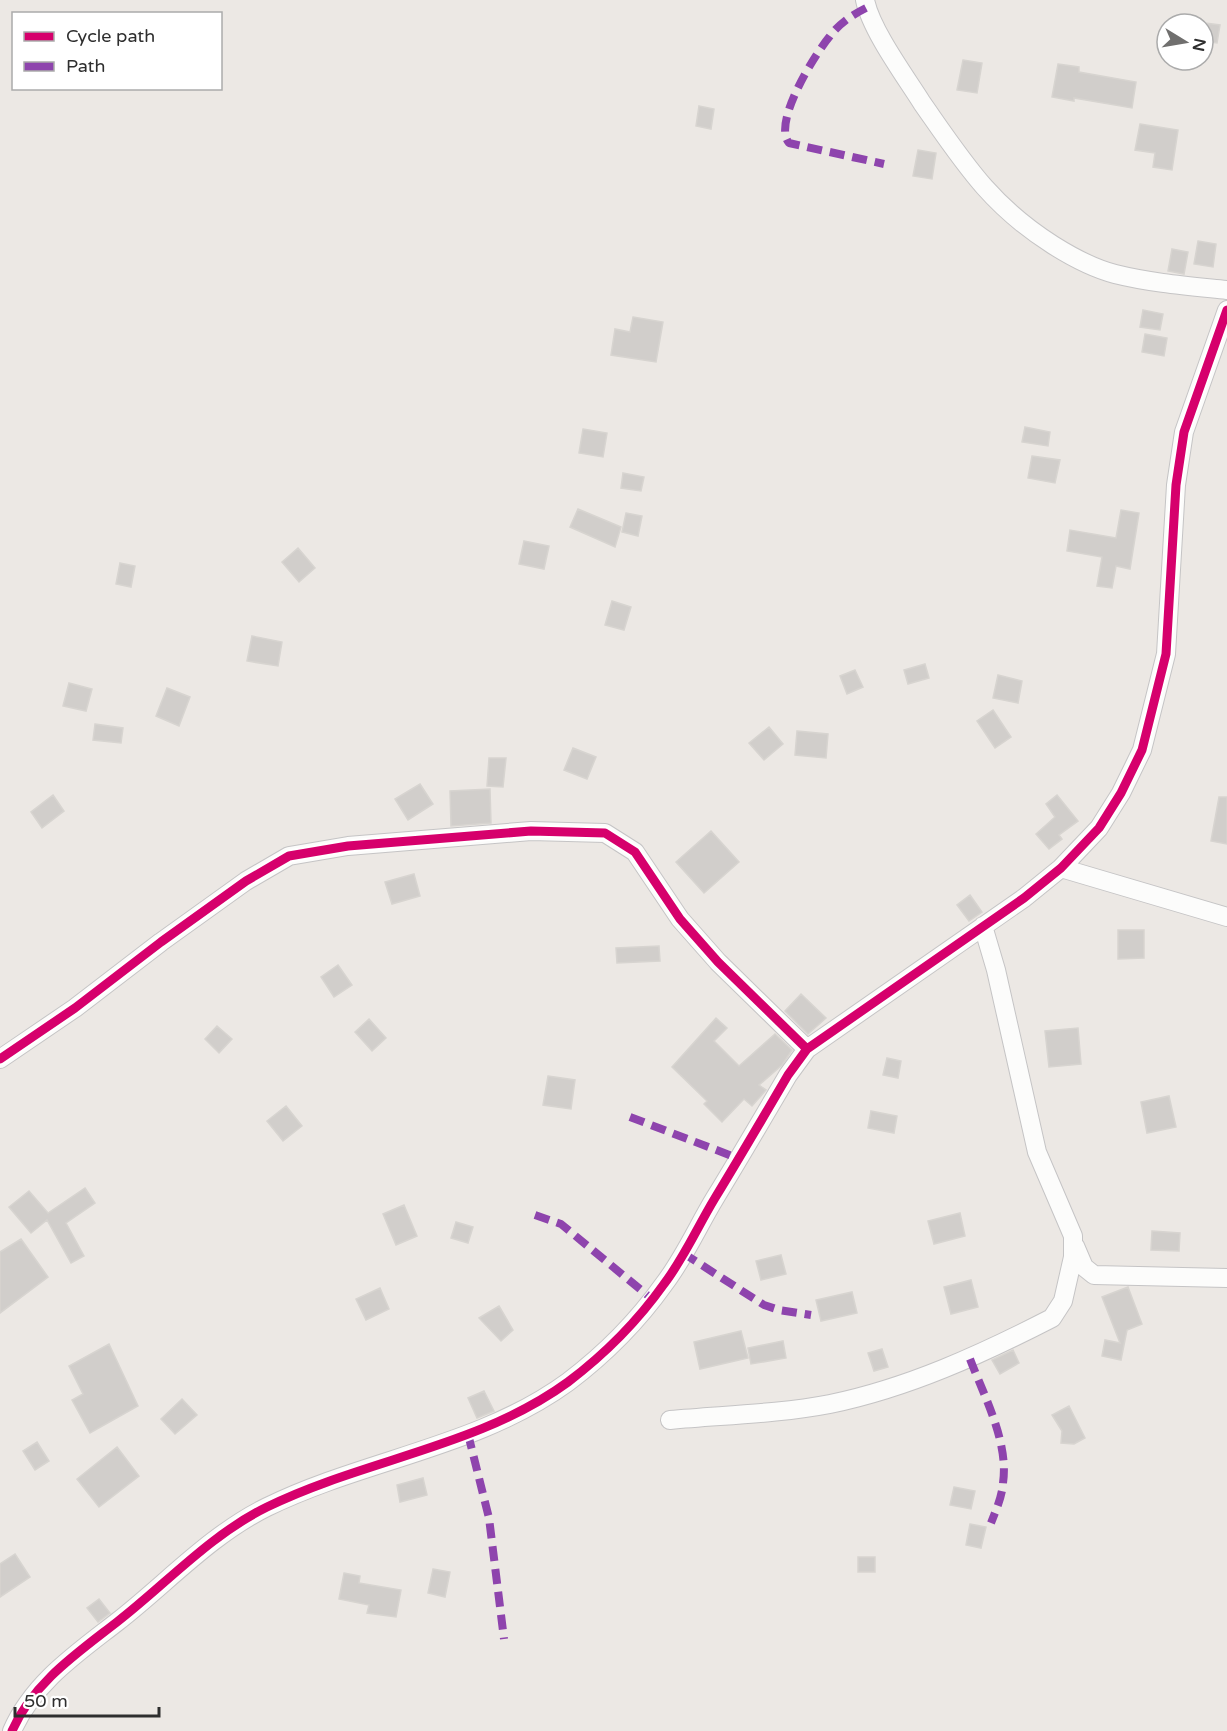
<svg xmlns="http://www.w3.org/2000/svg" width="1227" height="1731" font-family="'Varela Round',sans-serif">
<rect width="100%" height="100%" fill="#ece8e4"/>
<path fill="#d1cecb" stroke="#d7d4d0" stroke-width="1.5" d="M 1205,23 L 1220,25 L 1217,43 L 1203,41 Z
M 963,60 L 982,63 L 977,93 L 957,90 Z
M 1058,64 L 1079,67 L 1079,72 L 1136,82 L 1132,108 L 1074,98 L 1074,101 L 1052,97 Z
M 699,106 L 714,109 L 711,129 L 696,126 Z
M 1140,124 L 1178,130 L 1172,170 L 1153,167 L 1155,153 L 1135,150 Z
M 918,150 L 936,153 L 932,179 L 913,176 Z
M 1198,241 L 1216,244 L 1213,267 L 1194,264 Z
M 1172,249 L 1188,252 L 1184,274 L 1168,271 Z
M 1143,310 L 1163,314 L 1160,330 L 1140,327 Z
M 633,317 L 663,322 L 656,362 L 611,355 L 615,329 L 630,332 Z
M 1145,334 L 1167,338 L 1164,356 L 1142,352 Z
M 1025,427 L 1050,432 L 1048,446 L 1022,442 Z
M 583,429 L 607,433 L 603,457 L 579,453 Z
M 1032,456 L 1060,460 L 1055,483 L 1028,478 Z
M 623,473 L 644,477 L 641,491 L 621,488 Z
M 578,509 L 621,527 L 615,547 L 570,527 Z
M 1121,510 L 1139,513 L 1130,569 L 1116,566 L 1112,588 L 1097,586 L 1102,557 L 1067,551 L 1070,530 L 1116,538 Z
M 626,513 L 642,516 L 638,536 L 622,532 Z
M 524,541 L 549,546 L 544,569 L 519,564 Z
M 298,548 L 315,568 L 299,582 L 282,562 Z
M 120,563 L 135,566 L 131,587 L 116,584 Z
M 612,601 L 631,607 L 624,630 L 605,625 Z
M 252,636 L 282,642 L 278,666 L 247,661 Z
M 925,664 L 929,678 L 908,684 L 904,670 Z
M 855,670 L 863,687 L 847,694 L 840,676 Z
M 998,675 L 1022,681 L 1018,703 L 993,698 Z
M 69,683 L 92,689 L 86,711 L 63,706 Z
M 167,688 L 190,697 L 179,726 L 156,716 Z
M 993,710 L 1011,737 L 995,748 L 977,721 Z
M 95,724 L 123,728 L 121,743 L 93,740 Z
M 769,727 L 783,744 L 764,760 L 749,743 Z
M 797,731 L 828,734 L 826,758 L 795,755 Z
M 573,748 L 596,757 L 587,779 L 564,770 Z
M 489,758 L 506,758 L 503,787 L 487,786 Z
M 420,784 L 433,804 L 408,820 L 395,799 Z
M 490,789 L 491,823 L 451,826 L 450,791 Z
M 53,795 L 64,811 L 42,828 L 31,812 Z
M 1057,795 L 1078,821 L 1059,835 L 1062,839 L 1049,849 L 1036,834 L 1055,817 L 1046,804 Z
M 1219,797 L 1227,797 L 1227,844 L 1211,841 Z
M 711,831 L 739,862 L 704,893 L 676,862 Z
M 414,874 L 420,896 L 392,904 L 385,882 Z
M 970,895 L 982,912 L 969,921 L 957,905 Z
M 1118,930 L 1144,930 L 1144,958 L 1118,959 Z
M 659,946 L 660,961 L 617,963 L 616,948 Z
M 338,965 L 352,985 L 334,997 L 321,977 Z
M 801,994 L 826,1018 L 808,1034 L 785,1011 Z
M 716,1018 L 727,1028 L 714,1041 L 739,1066 L 775,1034 L 792,1050 L 782,1065 L 759,1085 L 766,1090 L 752,1106 L 744,1099 L 722,1122 L 704,1104 L 707,1101 L 672,1067 Z
M 369,1019 L 386,1038 L 372,1051 L 355,1032 Z
M 217,1026 L 232,1039 L 219,1053 L 205,1039 Z
M 1078,1028 L 1081,1064 L 1049,1067 L 1045,1031 Z
M 887,1058 L 901,1061 L 898,1078 L 883,1075 Z
M 548,1076 L 575,1080 L 571,1109 L 543,1105 Z
M 1169,1096 L 1176,1127 L 1147,1133 L 1141,1102 Z
M 286,1106 L 302,1126 L 283,1141 L 267,1121 Z
M 871,1111 L 897,1116 L 894,1133 L 868,1128 Z
M 85,1188 L 95,1203 L 66,1223 L 84,1256 L 71,1263 L 47,1220 L 31,1233 L 9,1207 L 29,1191 L 48,1213 Z
M 404,1205 L 417,1236 L 396,1245 L 383,1214 Z
M 960,1213 L 965,1236 L 934,1244 L 928,1221 Z
M 456,1222 L 473,1227 L 468,1243 L 451,1238 Z
M 1152,1231 L 1180,1233 L 1179,1251 L 1151,1250 Z
M 21,1239 L 48,1277 L 0,1313 L 0,1252 Z
M 781,1255 L 786,1274 L 761,1280 L 756,1261 Z
M 971,1280 L 978,1307 L 951,1314 L 944,1287 Z
M 1128,1287 L 1142,1324 L 1127,1330 L 1121,1360 L 1102,1356 L 1105,1340 L 1120,1343 L 1102,1297 Z
M 380,1288 L 389,1309 L 366,1320 L 356,1299 Z
M 852,1292 L 857,1313 L 821,1321 L 816,1300 Z
M 499,1306 L 513,1330 L 501,1341 L 479,1318 Z
M 741,1331 L 748,1358 L 700,1369 L 694,1342 Z
M 783,1341 L 786,1358 L 751,1364 L 748,1348 Z
M 109,1344 L 138,1406 L 90,1433 L 72,1400 L 83,1394 L 69,1366 Z
M 882,1349 L 888,1367 L 874,1371 L 868,1353 Z
M 1013,1350 L 1019,1363 L 1000,1374 L 992,1360 Z
M 484,1391 L 494,1411 L 477,1418 L 468,1398 Z
M 182,1399 L 197,1415 L 175,1434 L 161,1419 Z
M 1069,1406 L 1085,1438 L 1074,1444 L 1061,1443 L 1062,1431 L 1052,1415 Z
M 37,1442 L 49,1461 L 35,1470 L 23,1451 Z
M 117,1447 L 139,1476 L 99,1507 L 77,1479 Z
M 423,1478 L 427,1495 L 400,1502 L 397,1485 Z
M 954,1487 L 975,1491 L 971,1509 L 950,1505 Z
M 970,1524 L 986,1527 L 981,1548 L 966,1545 Z
M 15,1554 L 30,1577 L 0,1597 L 0,1564 Z
M 858,1557 L 875,1557 L 875,1572 L 858,1572 Z
M 433,1569 L 450,1572 L 445,1597 L 428,1593 Z
M 344,1573 L 360,1576 L 359,1583 L 401,1590 L 396,1617 L 367,1613 L 369,1605 L 339,1599 Z
M 99,1599 L 110,1613 L 98,1622 L 87,1608 Z"/>
<g fill="none" stroke-linecap="round" stroke-linejoin="round">
<g stroke="#c5c4c5" stroke-width="20">
<path id="minor" d="M 865,0 C 871,30 905,76 922,103 C 964,163 990,205 1053,245 C 1072,257 1092,268 1115,274 C 1151,283 1189,286 1227,290
M 1061,868 L 1227,917
M 0,1059 L 75,1008 L 161,942 L 246,881 L 289,856 L 348,846 L 531,831 L 605,833 L 635,852 L 680,919 L 718,962 L 807,1049
M 1075,1246 L 1084,1267 L 1094,1275 L 1227,1278
M 670,1420 C 723,1415 778,1414 830,1404 C 908,1388 982,1354 1052,1318 L 1063,1301 L 1073,1257 L 1073,1236 L 1037,1152 L 996,970 L 983,926
M 12,1731 C 33,1683 76,1654 117,1622 C 166,1584 210,1535 267,1507 C 365,1459 479,1447 568,1382 C 605,1354 637,1322 664,1284 C 684,1258 698,1226 715,1198 C 740,1157 764,1116 788,1075 L 807,1049 L 1024,898 L 1061,868 L 1099,828 L 1121,793 L 1142,750 L 1166,654 L 1176,485 L 1184,432 L 1227,310"/>
</g>
<use href="#minor" stroke="#fcfcfb" stroke-width="18"/>
<path stroke="#8e44ad" stroke-width="8" stroke-dasharray="15 8" stroke-linecap="butt" d="M 866,8 C 852,15 840,23 830,36 C 815,54 772,123 789,143 L 884,164
M 630,1117 L 740,1159
M 535,1215 L 561,1224 L 652,1299
M 683,1253 L 764,1305 L 779,1310 L 811,1315
M 970,1359 C 984,1396 1009,1442 1003,1483 C 1002,1497 996,1510 991,1523
M 468,1434 L 489,1518 L 504,1639"/>
<g stroke="#fff" stroke-width="13">
<path id="cycleway" d="M 0,1059 L 75,1008 L 161,942 L 246,881 L 289,856 L 348,846 L 531,831 L 605,833 L 635,852 L 680,919 L 718,962 L 807,1049
M 12,1731 C 33,1683 76,1654 117,1622 C 166,1584 210,1535 267,1507 C 365,1459 479,1447 568,1382 C 605,1354 637,1322 664,1284 C 684,1258 698,1226 715,1198 C 740,1157 764,1116 788,1075 L 807,1049 L 1024,898 L 1061,868 L 1099,828 L 1121,793 L 1142,750 L 1166,654 L 1176,485 L 1184,432 L 1227,310"/>
</g>
<use href="#cycleway" stroke="#d6006c" stroke-width="9"/>
</g>
<rect x="12" y="12" width="210" height="78" fill="#ffffff" stroke="#ababab" stroke-width="1.5"/>
<rect x="24" y="32" width="30" height="9" fill="#d6006c" stroke="#ababab" stroke-width="1.5"/>
<text x="66" y="42" font-size="18" fill="#2e2e2e">Cycle path</text>
<rect x="24" y="62" width="30" height="9" fill="#8e44ad" stroke="#ababab" stroke-width="1.5"/>
<text x="66" y="72" font-size="18" fill="#2e2e2e">Path</text>
<g transform="translate(1185 42) rotate(101)"><circle r="28" fill="#ffffff" stroke="#ababab" stroke-width="1.5"/>
<path d="M0-4.5L10 22L0 15L-10 22Z" fill="#706f6e"/>
<text y="-9" font-size="16" font-weight="bold" text-anchor="middle" fill="#2e2e2e">N</text>
</g>
<path d="M15 1707v9h144v-9" fill="none" stroke="#2e2e2e" stroke-width="3"/>
<text x="24" y="1707" font-size="18" fill="#2e2e2e" stroke="#ffffff" stroke-width="4.5" paint-order="stroke">50 m</text>
</svg>
